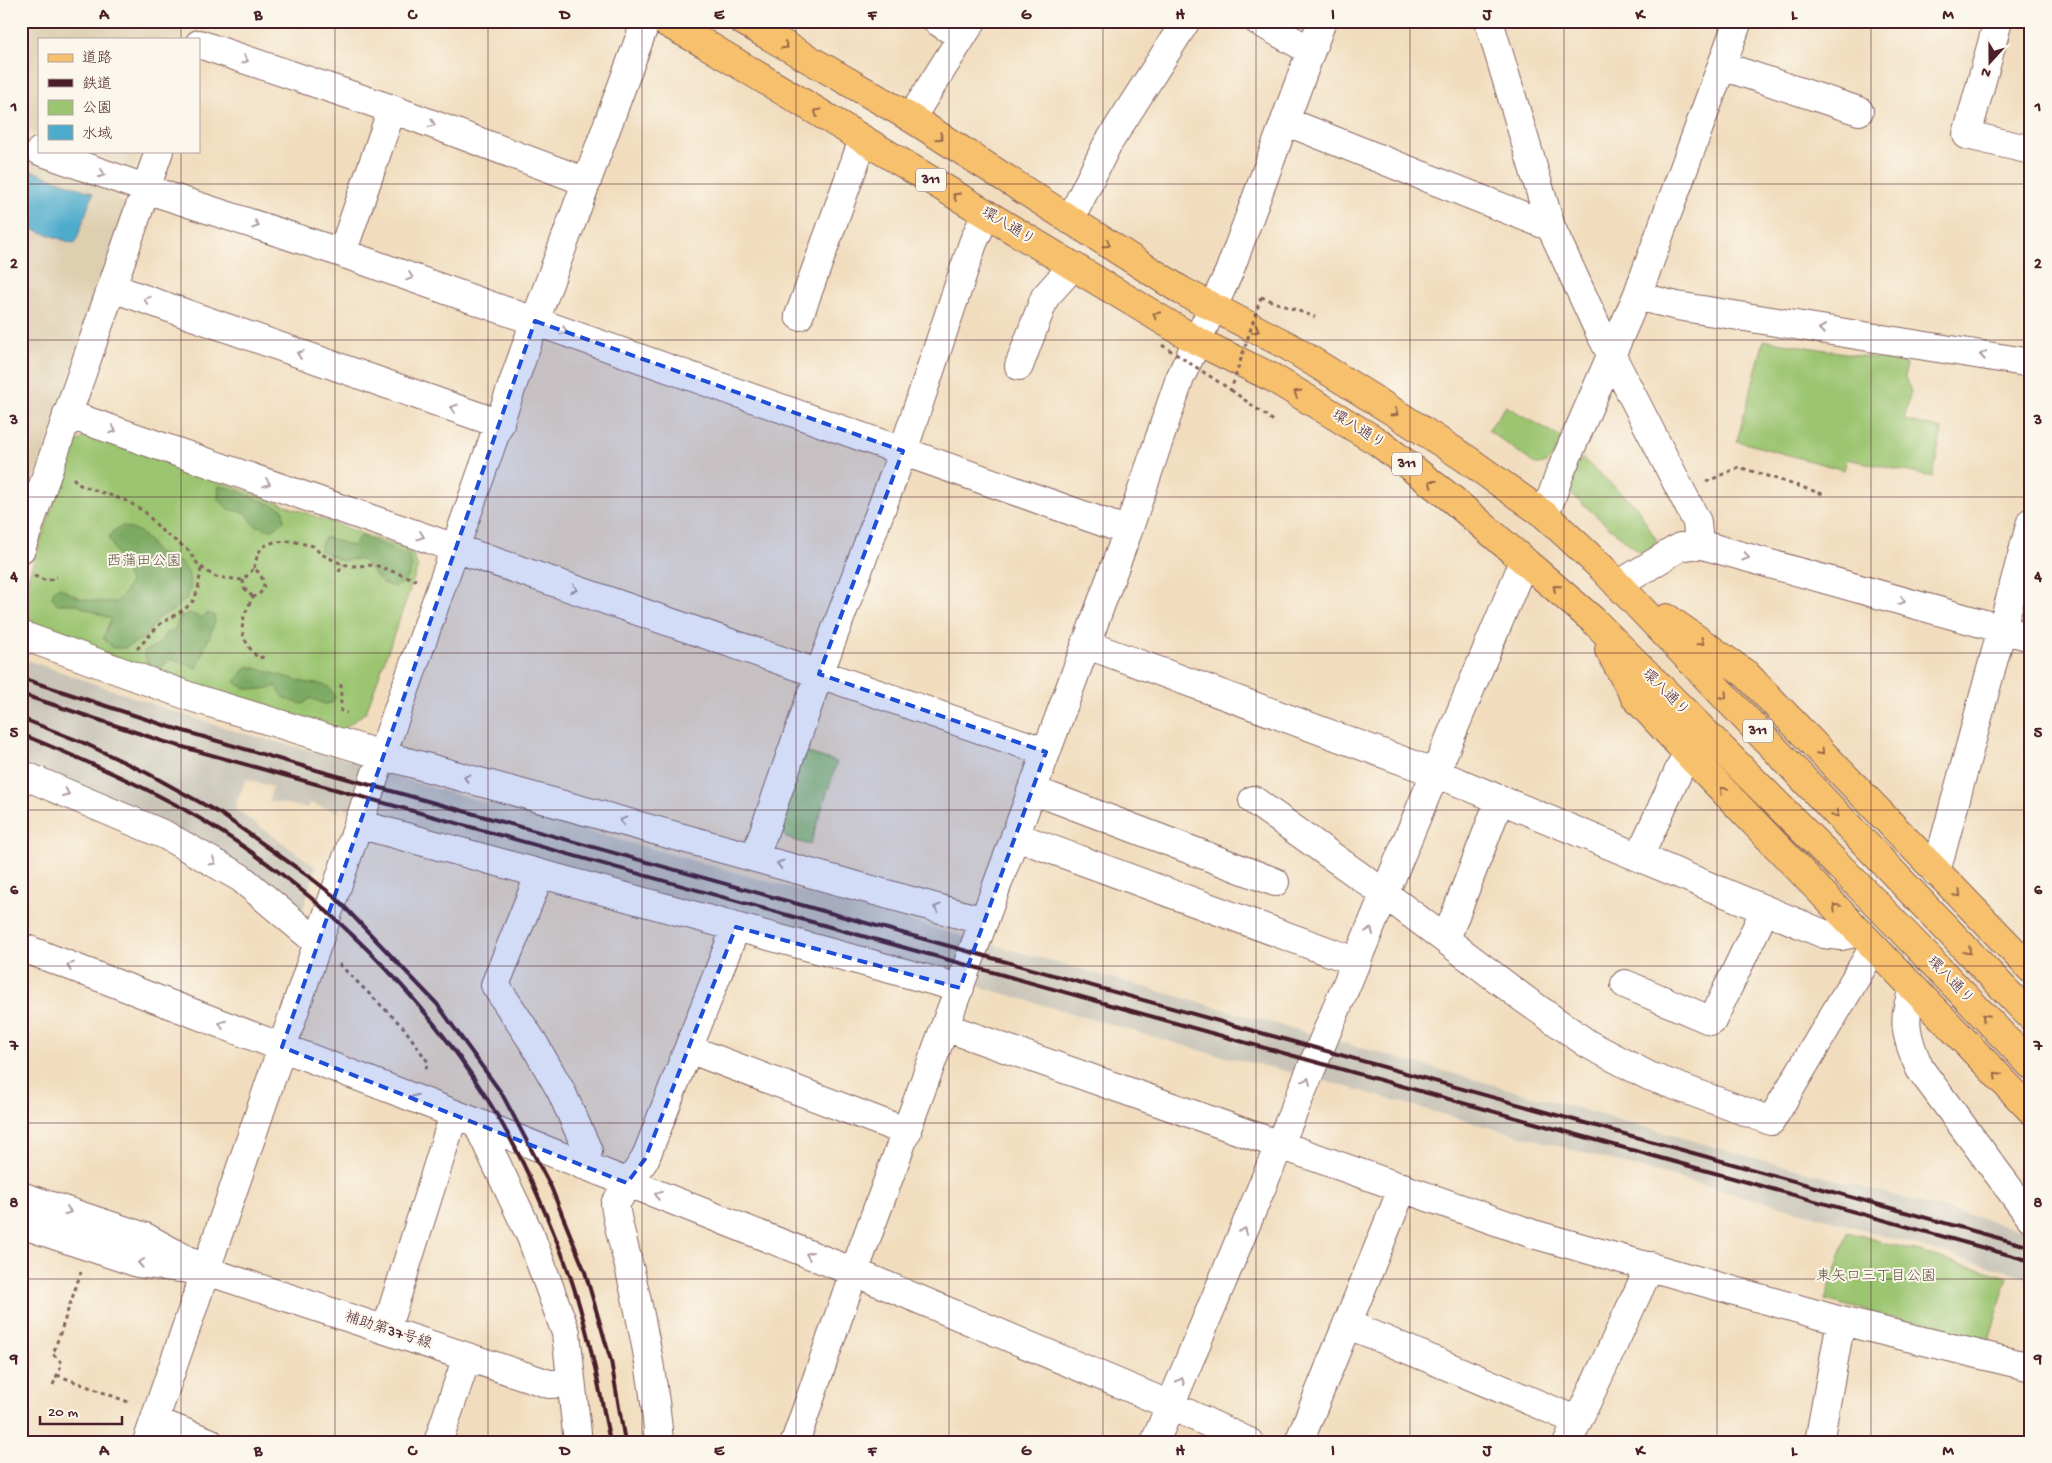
<svg xmlns="http://www.w3.org/2000/svg" width="2052" height="1463" font-family="'Gochi Hand','Klee One',sans-serif">
<rect width="100%" height="100%" fill="#fbf7ec"/>
<filter id="ink" filterUnits="userSpaceOnUse"><feTurbulence type="fractalNoise" baseFrequency=".02" numOctaves="2"/><feDisplacementMap in="SourceGraphic" scale="10" xChannelSelector="R" yChannelSelector="G"/><feConvolveMatrix kernelMatrix="1 2 1 2 8 2 1 2 1" color-interpolation-filters="sRGB"/></filter>
<filter id="wash" filterUnits="userSpaceOnUse"><feTurbulence type="fractalNoise" baseFrequency=".0096" numOctaves="4" result="noise"/><feDisplacementMap in="SourceGraphic" scale="20" xChannelSelector="R" yChannelSelector="G"/><feGaussianBlur stdDeviation="1.12" result="paint"/><feColorMatrix in="noise" values="0 0 0 0 0 0 0 0 0 0 0 0 0 0 0 0 0 1.4 0 .05"/><feComposite in="paint" operator="in"/></filter>
<g filter="url(#wash)">
<rect width="100%" height="100%" fill="#f1ddbe"/>
<path fill="#decfb1" d="M 21,21 L 185,21 L 179,39 L 39,39 L 39,136 L 21,129 Z
M 84,151 L 140,151 L 134,169 Z
M 21,157 L 114,190 L 127,210 L 21,516 Z"/>
<path fill="#c8c4b8" d="M 21,658 L 178,713 L 241,733 L 356,762 L 402,779 L 1747,1156 L 2031,1232 L 2031,1278 L 1817,1216 L 1481,1125 L 1319,1079 L 1206,1052 L 988,989 L 387,822 L 340,807 L 338,812 L 310,803 L 308,808 L 269,801 L 273,787 L 246,779 L 234,808 L 316,867 L 300,919 L 21,766 Z"/>
<path fill="#9bc571" stroke="#72724e" d="M 1764,340 L 1906,363 L 1905,378 L 1911,391 L 1904,420 L 1942,429 L 1933,477 L 1847,459 L 1844,470 L 1737,441 Z
M 1506,406 L 1562,438 C 1556,450 1551,466 1536,465 L 1488,430 Z
M 91,434 L 412,552 L 418,567 L 366,712 L 342,730 L 186,687 L 21,626 L 21,599 L 74,443 Z
M 1582,458 L 1636,506 L 1657,541 L 1649,552 L 1642,553 L 1636,550 L 1571,494 L 1569,488 L 1575,468 Z
M 805,752 L 837,762 L 810,845 L 786,838 L 780,821 Z
M 1848,1232 L 2008,1277 L 1988,1343 L 1825,1300 Z"/>
<path fill="#7caa63" stroke="#636447" d="M 219,486 L 232,489 L 283,509 L 284,521 L 271,530 L 254,525 L 247,514 L 229,509 L 218,499 Z
M 123,526 L 140,532 L 149,541 L 156,552 L 183,564 L 188,573 L 191,586 L 187,598 L 172,611 L 159,617 L 145,637 L 124,648 L 113,648 L 103,638 L 111,619 L 74,604 L 57,604 L 52,597 L 54,590 L 60,587 C 80,601 93,602 116,602 L 125,593 L 130,581 C 124,566 115,553 109,538 L 113,531 Z
M 360,536 L 409,555 L 412,567 L 407,578 L 400,585 L 394,587 L 383,583 L 362,560 L 352,559 L 343,561 L 319,550 L 325,537 L 352,546 Z
M 189,613 L 202,618 L 208,613 L 214,615 L 215,622 L 197,668 L 171,659 L 159,668 L 147,662 L 144,652 L 159,644 L 166,633 L 174,631 L 180,617 Z
M 248,666 L 307,683 L 320,684 L 329,687 L 335,697 L 332,703 L 324,704 L 311,698 L 303,704 C 290,701 281,700 277,686 C 263,690 247,692 235,682 Z"/>
<path fill="#4daccc" stroke="#4c667c" d="M 21,167 L 93,193 L 75,244 L 21,225 Z"/>
</g>
<g filter="url(#ink)">
<g fill="none" stroke-linecap="round" stroke-linejoin="round">
<g stroke="#84625e" stroke-width="30">
<path id="minor" d="M 937,21 L 962,37
M 1258,21 L 1311,51
M 1489,21 L 1551,227 L 1598,329 L 1697,522 L 1699,544
M 1998,21 L 1967,135 L 2031,150
M 199,44 L 392,109 L 587,182
M 1722,66 L 1859,111
M 911,118 L 972,21
M 1285,121 L 1551,227
M 40,151 L 167,196 L 342,253 L 1128,531
M 1070,220 L 1107,145 L 1186,21
M 342,253 L 392,109
M 113,288 L 500,424
M 1637,296 L 1677,306 L 2031,363
M 799,316 L 863,140
M 1019,366 L 1045,297 L 1073,266
M 67,414 L 1046,752
M 1545,515 L 1560,473 L 1637,296 L 1738,21
M 21,549 L 159,151
M 1618,585 L 1680,547 L 1699,544 L 2031,637
M 21,635 L 194,698 L 382,755 L 984,921
M 1085,644 L 1436,773 L 1824,934 L 1841,936 L 1859,932
M 21,774 L 165,835 L 241,878 L 318,943
M 1031,791 L 1051,797 L 1275,882
M 1253,800 L 1385,894 L 1524,999 L 1588,1044 L 1649,1076 L 1771,1121 L 1874,947
M 358,824 L 960,988
M 1015,836 L 1357,962
M 755,857 L 819,674 L 903,451 L 973,243 L 986,214
M 1639,857 L 1687,753
M 1936,872 L 2031,522
M 540,874 L 495,985 L 533,1042 L 561,1091 L 588,1151 L 582,1165
M 1446,939 L 1500,799
M 21,947 L 432,1105 L 854,1272 L 1170,1405 L 1249,1442
M 1625,984 L 1712,1021 L 1765,910
M 1914,989 C 1900,1019 1907,1040 1920,1069 L 2031,1218
M 945,1027 L 1533,1234 L 1841,1321 L 2031,1367
M 689,1049 L 907,1132
M 477,1123 L 531,1237 L 566,1333 L 578,1442
M 21,1196 L 145,1237 L 207,1271 L 549,1384 L 571,1383
M 21,1224 L 138,1263 L 190,1269
M 1347,1324 L 1578,1421
M 386,1330 L 454,1114
M 155,1421 L 209,1442
M 147,1442 L 382,755 L 535,321 L 646,21
M 438,1442 L 467,1357
M 659,1442 C 655,1385 644,1330 631,1275 C 626,1251 618,1229 615,1204 L 645,1159 L 736,927
M 795,1442 L 854,1272 L 1128,531 L 1180,378 L 1229,272 L 1322,21
M 1155,1442 L 1524,561
M 1299,1442 L 1403,1187
M 1568,1442 L 1650,1266
M 1819,1442 L 1841,1321"/>
</g>
<g stroke="#84625e" stroke-width="30">
<path id="major" d="M 663,21 L 707,45 L 1197,341 L 1273,378 L 1378,442 L 1452,499 L 1593,620 L 1866,893 L 2031,1065
M 743,21 L 911,118 L 1182,291 L 1288,346 L 1397,414 L 1465,458 L 1545,515 L 1602,568 L 2031,1017
M 1667,618 L 1746,674 L 2031,969
M 1609,650 L 1635,697 L 1687,753 L 2031,1110"/>
</g>
<path stroke="#84625e" stroke-width="3" stroke-dasharray="4 4" stroke-linecap="butt" d="M 1261,297 L 1315,317
M 1231,390 L 1275,422
M 73,478 L 80,485 L 127,501 L 145,512 L 163,532 L 187,549 L 197,563 L 206,571 L 216,577 L 243,580 L 254,568 C 265,577 269,592 253,597 C 239,623 237,635 258,658 L 264,657
M 1706,482 L 1739,467 L 1823,494
M 254,568 L 258,553 L 264,546 L 274,542 L 292,541 L 313,546 L 321,554 L 342,564 L 353,566 L 375,565 L 416,580
M 339,572 L 342,564
M 34,576 L 47,581 L 57,577
M 243,580 L 244,588 L 253,597
M 137,649 L 160,624 L 185,609 L 193,601 L 198,590 L 201,568
M 341,684 L 341,711 L 347,713
M 339,964 L 404,1028 L 428,1062 L 425,1072
M 57,1375 L 131,1403
M 53,1385 L 62,1363 L 53,1354 L 81,1272"/>
<use href="#minor" stroke="#fff" stroke-width="28"/>
<use href="#major" stroke="#f7c06c" stroke-width="28"/>
<path stroke="#4a1f2b" stroke-width="4" d="M 21,678 L 170,727 L 316,770 L 2031,1247
M 21,694 L 165,742 L 2031,1261
M 21,718 L 84,743 L 147,773 L 221,814 L 311,878 L 334,896 L 437,1004 L 502,1094 L 551,1187 L 585,1272 L 611,1361 L 625,1442
M 21,734 C 75,756 129,779 180,807 C 315,883 436,1002 510,1138 C 529,1173 545,1211 560,1249 C 585,1310 597,1377 610,1442"/>
<path stroke="#84625e" stroke-width="3" stroke-dasharray="4 4" stroke-linecap="butt" d="M 1162,345 L 1231,390 L 1261,297"/>
</g>
<defs><path id="oneway-chevron" d="M-2-3.5L2.5 0L-2 3.5" fill="none" stroke-width="1.6" stroke-linecap="round" stroke-linejoin="round" transform="scale(1.25)"/></defs>
<g stroke="#986748">
<use href="#oneway-chevron" transform="translate(785 46) rotate(30)"/>
<use href="#oneway-chevron" transform="translate(817 112) rotate(-149)"/>
<use href="#oneway-chevron" transform="translate(940 137) rotate(33)"/>
<use href="#oneway-chevron" transform="translate(956 196) rotate(-149)"/>
<use href="#oneway-chevron" transform="translate(1107 244) rotate(32)"/>
<use href="#oneway-chevron" transform="translate(1156 315) rotate(-149)"/>
<use href="#oneway-chevron" transform="translate(1256 330) rotate(27)"/>
<use href="#oneway-chevron" transform="translate(1297 393) rotate(-149)"/>
<use href="#oneway-chevron" transform="translate(1395 413) rotate(32)"/>
<use href="#oneway-chevron" transform="translate(1432 483) rotate(-143)"/>
<use href="#oneway-chevron" transform="translate(1556 588) rotate(-139)"/>
<use href="#oneway-chevron" transform="translate(1701 642) rotate(35)"/>
<use href="#oneway-chevron" transform="translate(1724 696) rotate(46)"/>
<use href="#oneway-chevron" transform="translate(1821 752) rotate(46)"/>
<use href="#oneway-chevron" transform="translate(1723 790) rotate(-134)"/>
<use href="#oneway-chevron" transform="translate(1836 814) rotate(46)"/>
<use href="#oneway-chevron" transform="translate(1958 894) rotate(46)"/>
<use href="#oneway-chevron" transform="translate(1836 907) rotate(-134)"/>
<use href="#oneway-chevron" transform="translate(1968 951) rotate(46)"/>
<use href="#oneway-chevron" transform="translate(1985 1017) rotate(-134)"/>
<use href="#oneway-chevron" transform="translate(1997 1075) rotate(-134)"/>
</g>
<g stroke="#ae9aa0">
<use href="#oneway-chevron" transform="translate(245 60) rotate(19)"/>
<use href="#oneway-chevron" transform="translate(432 124) rotate(21)"/>
<use href="#oneway-chevron" transform="translate(102 174) rotate(20)"/>
<use href="#oneway-chevron" transform="translate(256 225) rotate(18)"/>
<use href="#oneway-chevron" transform="translate(410 277) rotate(19)"/>
<use href="#oneway-chevron" transform="translate(147 300) rotate(-161)"/>
<use href="#oneway-chevron" transform="translate(1822 329) rotate(-171)"/>
<use href="#oneway-chevron" transform="translate(564 331) rotate(19)"/>
<use href="#oneway-chevron" transform="translate(300 354) rotate(-161)"/>
<use href="#oneway-chevron" transform="translate(1983 355) rotate(-171)"/>
<use href="#oneway-chevron" transform="translate(454 408) rotate(-161)"/>
<use href="#oneway-chevron" transform="translate(113 430) rotate(19)"/>
<use href="#oneway-chevron" transform="translate(267 483) rotate(19)"/>
<use href="#oneway-chevron" transform="translate(421 536) rotate(19)"/>
<use href="#oneway-chevron" transform="translate(1746 557) rotate(16)"/>
<use href="#oneway-chevron" transform="translate(574 589) rotate(19)"/>
<use href="#oneway-chevron" transform="translate(1902 601) rotate(16)"/>
<use href="#oneway-chevron" transform="translate(467 778) rotate(-165)"/>
<use href="#oneway-chevron" transform="translate(66 793) rotate(23)"/>
<use href="#oneway-chevron" transform="translate(623 821) rotate(-165)"/>
<use href="#oneway-chevron" transform="translate(213 862) rotate(30)"/>
<use href="#oneway-chevron" transform="translate(780 864) rotate(-165)"/>
<use href="#oneway-chevron" transform="translate(937 908) rotate(-165)"/>
<use href="#oneway-chevron" transform="translate(1370 931) rotate(-67)"/>
<use href="#oneway-chevron" transform="translate(70 966) rotate(-159)"/>
<use href="#oneway-chevron" transform="translate(222 1024) rotate(-159)"/>
<use href="#oneway-chevron" transform="translate(1307 1081) rotate(-67)"/>
<use href="#oneway-chevron" transform="translate(414 1098) rotate(-159)"/>
<use href="#oneway-chevron" transform="translate(658 1195) rotate(-158)"/>
<use href="#oneway-chevron" transform="translate(68 1211) rotate(18)"/>
<use href="#oneway-chevron" transform="translate(1244 1231) rotate(-67)"/>
<use href="#oneway-chevron" transform="translate(809 1255) rotate(-158)"/>
<use href="#oneway-chevron" transform="translate(141 1263) rotate(-170)"/>
<use href="#oneway-chevron" transform="translate(1181 1381) rotate(-67)"/>
</g>
</g>
<path fill="#1d4ed8" fill-opacity="0.2" stroke="#1d4ed8" stroke-width="4" stroke-dasharray="10 6" stroke-linejoin="round" d="M 535,321 L 903,451 L 819,674 L 1046,752 L 960,988 L 736,927 L 645,1159 L 627,1183 L 282,1047 Z"/>
<path fill="none" stroke="#4a1f2b" stroke-width="1" stroke-opacity="0.55" d="M 181,21 L 181,39M 335,21 L 335,1442M 488,21 L 488,1442M 642,21 L 642,1442M 796,21 L 796,1442M 949,21 L 949,1442M 1103,21 L 1103,1442M 1256,21 L 1256,1442M 1410,21 L 1410,1442M 1564,21 L 1564,1442M 1717,21 L 1717,1442M 1871,21 L 1871,1442M 181,151 L 181,1442M 21,184 L 2031,184M 21,340 L 2031,340M 21,497 L 2031,497M 21,653 L 2031,653M 21,810 L 2031,810M 21,966 L 2031,966M 21,1123 L 2031,1123M 21,1279 L 2031,1279"/>
<g text-anchor="middle" dominant-baseline="central" stroke-width="4" stroke-linejoin="round" paint-order="stroke">
<g fill="#fbf7ec" stroke="#7f6065" stroke-width="1">
<rect x="916" y="168.5" width="30" height="23" rx="4"/>
<rect x="1392" y="452.5" width="30" height="23" rx="4"/>
<rect x="1743" y="719.5" width="30" height="23" rx="4"/>
</g>
<g font-size="14" font-weight="bold" fill="#4a1f2b">
<text x="931" y="180">311</text>
<text x="1407" y="464">311</text>
<text x="1758" y="731">311</text>
</g>
<g font-size="15" fill="#4a1f2b" stroke="#fbf7ec">
<text transform="translate(1008 227) rotate(31)">環八通り</text>
<text transform="translate(1358 430) rotate(32)">環八通り</text>
<text transform="translate(1665 693) rotate(45)">環八通り</text>
<text transform="translate(1950 981) rotate(46)">環八通り</text>
<text transform="translate(388 1331) rotate(18)">補助第37号線</text>
</g>
<g font-size="15" fill="#625140" stroke="#fbf7ec">
<text x="144" y="562">西蒲田公園</text>
<text x="1876" y="1277">東矢口三丁目公園</text>
</g>
</g>
<rect width="2052" height="1463" fill="none" stroke="#fbf7ec" stroke-width="55"/>
<rect x="38" y="38" width="162" height="115" fill="#fbf7ec" stroke="#b4a19f"/>
<rect x="48" y="54" width="25" height="8" fill="#f7c06c" stroke="#b4a19f"/>
<text x="82" y="62" font-size="15" fill="#4a1f2b">道路</text>
<rect x="48" y="79" width="25" height="8" fill="#4a1f2b" stroke="#b4a19f"/>
<text x="82" y="88" font-size="15" fill="#4a1f2b">鉄道</text>
<rect x="48" y="100" width="25" height="15" fill="#9bc571" stroke="#b4a19f"/>
<text x="82" y="112" font-size="15" fill="#4a1f2b">公園</text>
<rect x="48" y="125" width="25" height="15" fill="#4daccc" stroke="#b4a19f"/>
<text x="82" y="138" font-size="15" fill="#4a1f2b">水域</text>
<g transform="translate(1990 62) rotate(201)" stroke="#fbf7ec" stroke-width="4" paint-order="stroke">
<path d="M0-4L9 19L0 12L-9 19Z" fill="#4a1f2b"/>
<text y="-8" font-size="14" font-weight="bold" text-anchor="middle" fill="#4a1f2b">N</text>
</g>
<path d="M40 1416v8h82v-8" fill="none" stroke="#4a1f2b" stroke-width="2.5"/>
<text x="48" y="1416" font-size="15" fill="#4a1f2b" stroke="#fbf7ec" stroke-width="4" paint-order="stroke">20 m</text>
<rect x="28" y="28" width="1996" height="1408" fill="none" stroke="#4a1f2b" stroke-width="2"/>
<g font-size="16" text-anchor="middle" font-weight="bold" fill="#4a1f2b">
<text x="104" y="19">A</text>
<text x="258" y="19">B</text>
<text x="412" y="19">C</text>
<text x="565" y="19">D</text>
<text x="719" y="19">E</text>
<text x="872" y="19">F</text>
<text x="1026" y="19">G</text>
<text x="1180" y="19">H</text>
<text x="1333" y="19">I</text>
<text x="1487" y="19">J</text>
<text x="1640" y="19">K</text>
<text x="1794" y="19">L</text>
<text x="1948" y="19">M</text>
<text x="14" y="111">1</text>
<text x="2038" y="111">1</text>
<text x="14" y="268">2</text>
<text x="2038" y="268">2</text>
<text x="14" y="424">3</text>
<text x="2038" y="424">3</text>
<text x="14" y="581">4</text>
<text x="2038" y="581">4</text>
<text x="14" y="737">5</text>
<text x="2038" y="737">5</text>
<text x="14" y="894">6</text>
<text x="2038" y="894">6</text>
<text x="14" y="1050">7</text>
<text x="2038" y="1050">7</text>
<text x="14" y="1207">8</text>
<text x="2038" y="1207">8</text>
<text x="14" y="1363">9</text>
<text x="2038" y="1363">9</text>
<text x="104" y="1455">A</text>
<text x="258" y="1455">B</text>
<text x="412" y="1455">C</text>
<text x="565" y="1455">D</text>
<text x="719" y="1455">E</text>
<text x="872" y="1455">F</text>
<text x="1026" y="1455">G</text>
<text x="1180" y="1455">H</text>
<text x="1333" y="1455">I</text>
<text x="1487" y="1455">J</text>
<text x="1640" y="1455">K</text>
<text x="1794" y="1455">L</text>
<text x="1948" y="1455">M</text>
</g>
</svg>
